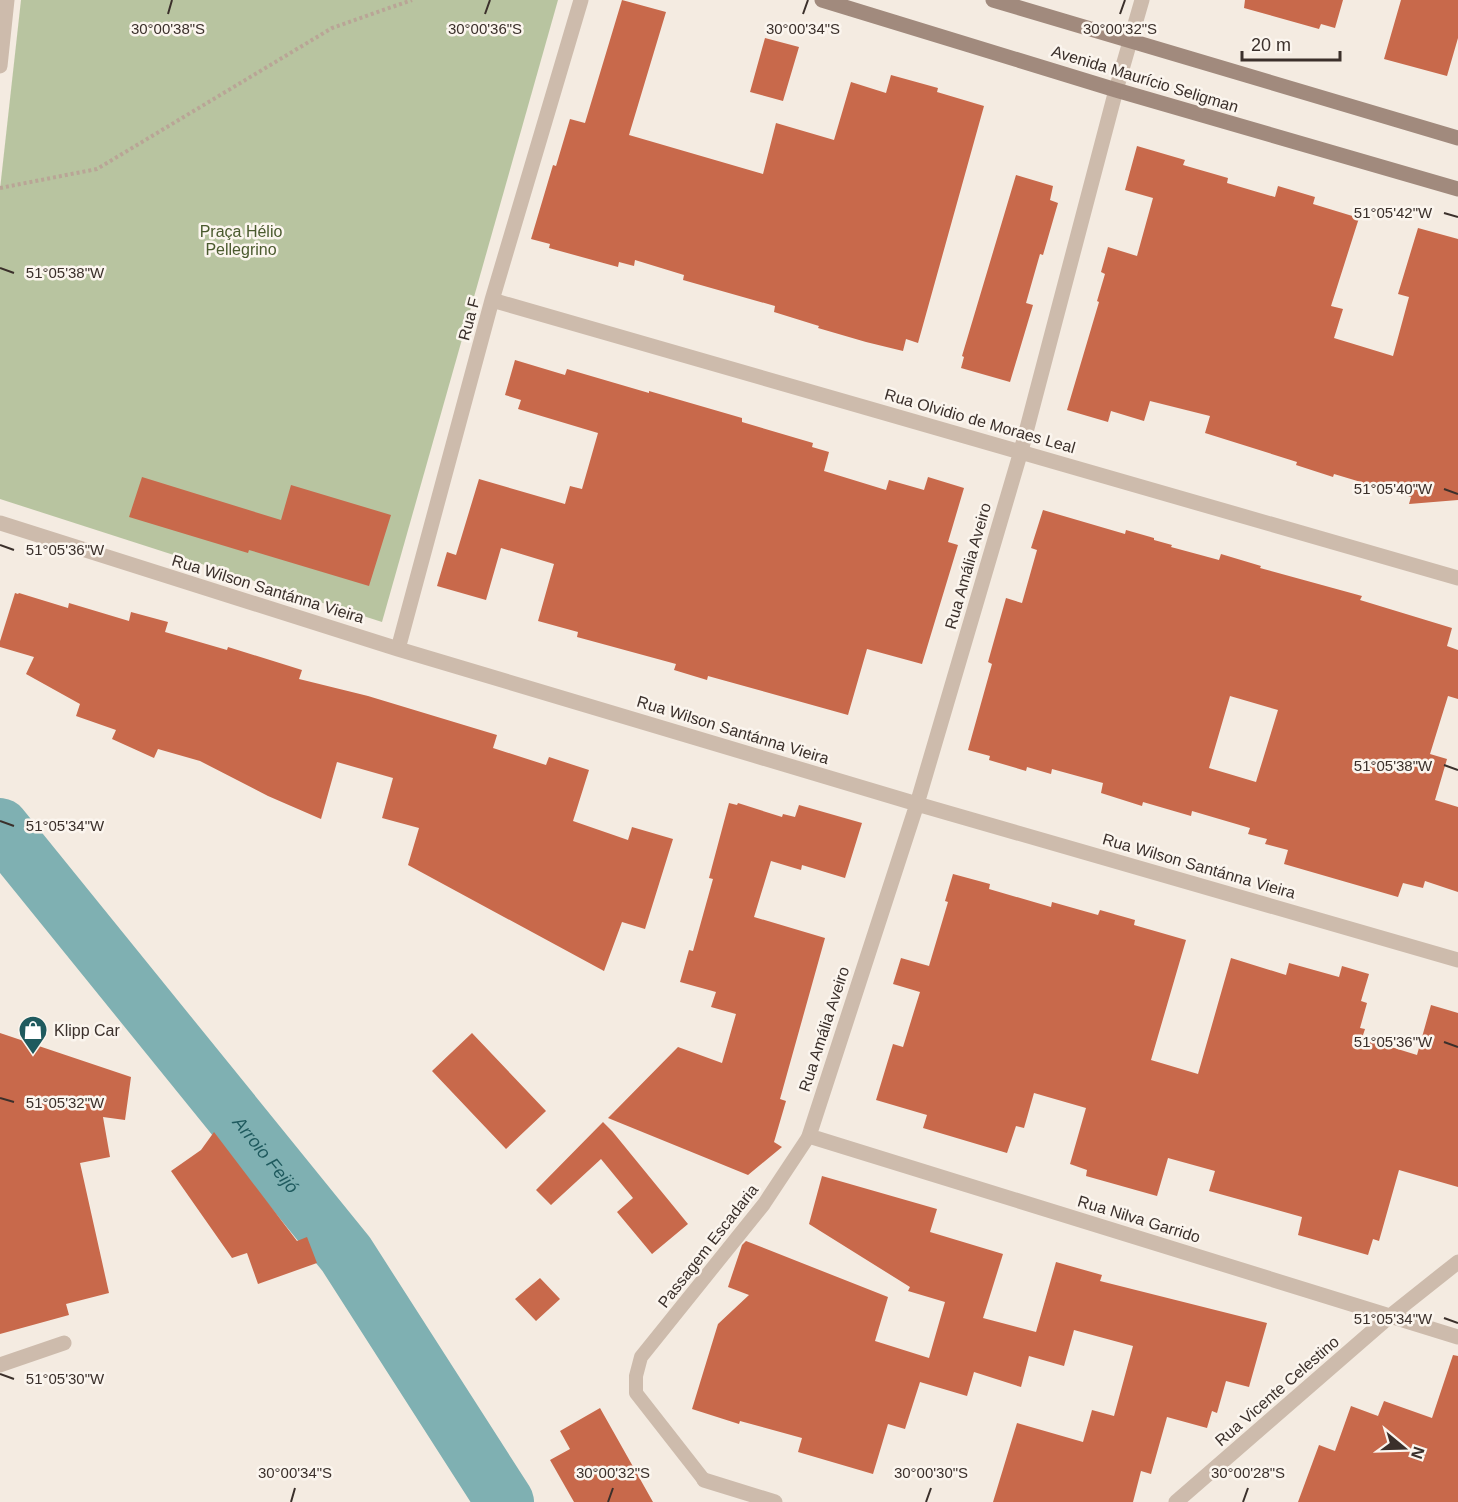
<svg xmlns="http://www.w3.org/2000/svg" width="1458" height="1502" font-family="Helvetica,sans-serif">
<rect width="100%" height="100%" fill="#f4ebe1"/>
<path fill="#b8c4a0" d="M 21,0 L 558,0 L 382,622 L 0,499 L 0,189 Z"/>
<g fill="none" stroke-linecap="round" stroke-linejoin="round">
<path stroke="#7fb0b2" stroke-width="58" id="s1" d="M 0,827 L 346,1254 L 505,1502"/>
</g>
<path fill="#c8694b" fill-rule="evenodd" d="M 622,0 L 666,12 L 629,135 L 763,174 L 776,123 L 834,140 L 851,82 L 886,93 L 891,75 L 938,88 L 937,92 L 984,106 L 918,343 L 906,339 L 903,351 L 866,342 L 818,328 L 819,326 L 774,312 L 775,306 L 683,280 L 684,275 L 635,260 L 634,266 L 619,262 L 618,267 L 549,248 L 550,244 L 531,239 L 553,165 L 556,166 L 570,119 L 585,123 Z
M 1245,0 L 1343,0 L 1335,28 L 1321,24 L 1319,29 L 1244,8 Z
M 1401,0 L 1458,0 L 1458,38 L 1447,76 L 1384,59 Z
M 765,38 L 799,47 L 783,101 L 750,92 Z
M 1137,146 L 1185,160 L 1183,165 L 1228,178 L 1227,183 L 1275,197 L 1278,186 L 1315,197 L 1313,204 L 1359,218 L 1331,306 L 1343,309 L 1334,338 L 1393,356 L 1409,297 L 1398,294 L 1418,228 L 1458,239 L 1458,500 L 1409,504 L 1411,497 L 1334,474 L 1333,477 L 1296,465 L 1297,462 L 1205,433 L 1210,416 L 1150,401 L 1144,421 L 1111,411 L 1108,422 L 1067,410 L 1099,302 L 1097,301 L 1105,274 L 1101,272 L 1108,247 L 1137,256 L 1153,198 L 1125,190 Z
M 1016,175 L 1053,186 L 1050,200 L 1058,203 L 1043,255 L 1040,254 L 1026,303 L 1033,305 L 1010,382 L 961,368 L 964,357 L 962,356 Z
M 515,360 L 565,375 L 567,369 L 649,393 L 649,391 L 742,418 L 742,422 L 813,443 L 812,447 L 829,452 L 824,471 L 886,490 L 889,480 L 924,490 L 928,477 L 964,488 L 948,542 L 958,545 L 922,664 L 867,649 L 848,715 L 708,676 L 707,680 L 674,670 L 676,664 L 577,637 L 578,632 L 538,621 L 554,564 L 501,548 L 486,600 L 437,586 L 447,552 L 456,555 L 479,479 L 565,504 L 570,486 L 582,489 L 598,433 L 518,409 L 521,400 L 505,395 Z
M 142,477 L 281,520 L 291,485 L 391,515 L 369,586 L 249,550 L 248,553 L 129,517 Z
M 1043,510 L 1125,534 L 1126,530 L 1154,538 L 1154,540 L 1172,545 L 1171,547 L 1219,560 L 1221,554 L 1261,566 L 1260,568 L 1362,596 L 1360,600 L 1452,628 L 1447,646 L 1458,650 L 1458,699 L 1448,696 L 1430,754 L 1447,759 L 1435,800 L 1458,807 L 1458,892 L 1425,881 L 1423,888 L 1403,883 L 1398,897 L 1284,864 L 1288,850 L 1265,844 L 1267,839 L 1248,834 L 1250,828 L 1192,811 L 1191,816 L 1143,802 L 1142,806 L 1101,793 L 1103,783 L 1052,769 L 1051,774 L 1027,767 L 1026,771 L 989,760 L 990,756 L 968,750 L 992,664 L 988,662 L 1006,598 L 1022,603 L 1037,550 L 1031,548 ZM 1230,696 L 1278,710 L 1256,782 L 1209,768 Z
M 15,593 L 18,594 L 19,593 L 68,608 L 69,603 L 129,621 L 131,612 L 168,622 L 165,632 L 227,650 L 228,647 L 302,670 L 299,679 L 368,696 L 497,735 L 493,748 L 546,765 L 549,757 L 589,770 L 573,821 L 628,840 L 632,827 L 673,839 L 645,929 L 622,922 L 604,971 L 408,865 L 419,828 L 382,818 L 393,778 L 337,762 L 321,819 L 268,796 L 200,761 L 158,749 L 154,758 L 112,739 L 116,730 L 76,716 L 80,704 L 26,674 L 34,657 L 0,647 L 0,641 Z
M 729,803 L 737,805 L 738,803 L 782,817 L 783,814 L 795,817 L 799,805 L 862,823 L 845,878 L 802,865 L 801,870 L 771,861 L 754,917 L 825,938 L 780,1099 L 786,1101 L 774,1142 L 782,1147 L 748,1175 L 608,1118 L 678,1047 L 722,1063 L 736,1014 L 711,1007 L 716,992 L 680,982 L 689,950 L 693,951 L 713,879 L 709,878 Z
M 953,874 L 990,884 L 989,889 L 1051,907 L 1052,902 L 1098,915 L 1100,910 L 1135,920 L 1134,925 L 1186,940 L 1151,1060 L 1198,1074 L 1231,958 L 1286,975 L 1289,963 L 1339,977 L 1342,966 L 1369,974 L 1361,1001 L 1367,1003 L 1360,1028 L 1365,1029 L 1362,1038 L 1417,1055 L 1431,1005 L 1458,1013 L 1458,1187 L 1399,1170 L 1379,1241 L 1373,1239 L 1368,1255 L 1298,1235 L 1302,1217 L 1209,1191 L 1215,1171 L 1168,1158 L 1157,1196 L 1086,1176 L 1087,1170 L 1070,1164 L 1086,1108 L 1034,1093 L 1024,1128 L 1016,1126 L 1007,1153 L 923,1128 L 927,1115 L 876,1100 L 893,1044 L 903,1047 L 920,992 L 893,984 L 901,958 L 929,966 L 948,902 L 945,901 Z
M 0,1033 L 131,1077 L 125,1120 L 103,1117 L 110,1157 L 80,1163 L 109,1293 L 66,1304 L 69,1315 L 0,1334 Z
M 472,1033 L 546,1111 L 506,1149 L 432,1071 Z
M 603,1122 L 612,1131 L 688,1224 L 652,1254 L 617,1212 L 633,1198 L 601,1159 L 551,1205 L 536,1190 Z
M 214,1132 L 297,1241 L 307,1237 L 317,1263 L 258,1284 L 247,1253 L 232,1258 L 171,1171 L 201,1150 Z
M 822,1176 L 937,1209 L 930,1232 L 1003,1254 L 983,1318 L 1036,1332 L 1056,1262 L 1102,1275 L 1100,1281 L 1267,1323 L 1249,1387 L 1226,1381 L 1217,1413 L 1212,1411 L 1207,1428 L 1167,1417 L 1151,1474 L 1141,1471 L 1133,1502 L 993,1502 L 1017,1423 L 1083,1442 L 1092,1410 L 1114,1416 L 1133,1346 L 1074,1330 L 1064,1366 L 1029,1356 L 1021,1387 L 974,1372 L 967,1396 L 920,1382 L 905,1429 L 888,1424 L 873,1474 L 798,1452 L 802,1438 L 740,1421 L 739,1424 L 692,1409 L 718,1324 L 749,1295 L 728,1287 L 742,1245 L 746,1241 L 888,1297 L 875,1341 L 929,1358 L 945,1302 L 908,1291 L 910,1287 L 809,1224 Z
M 540,1278 L 560,1299 L 536,1321 L 515,1299 Z
M 1453,1355 L 1458,1356 L 1458,1502 L 1298,1502 L 1319,1445 L 1335,1451 L 1351,1406 L 1378,1416 L 1384,1401 L 1432,1418 Z
M 600,1408 L 653,1502 L 574,1502 L 550,1460 L 570,1449 L 560,1431 Z"/>
<g fill="none" stroke-linecap="round" stroke-linejoin="round">
<path stroke="#b9a596" stroke-width="4" stroke-dasharray="3 3" stroke-linecap="butt" d="M 0,188 L 97,169 L 332,28 L 412,0"/>
<path stroke="#cdbbac" stroke-width="14" d="M 704,1480 L 636,1393 L 636,1376 L 641,1357 L 764,1204 L 809,1136"/>
<path stroke="#cdbbac" stroke-width="15" d="M 1142,0 L 1116,90 L 1021,451 L 917,804 L 809,1136 L 1458,1337
M 0,66 L 7,0
M 492,300 L 1458,578
M 0,523 L 398,649 L 917,804 L 1458,960
M 398,649 L 492,300 L 581,0
M 0,1365 L 64,1343
M 704,1480 L 775,1502
M 1176,1502 L 1390,1316 L 1458,1262"/>
<path stroke="#a18a7d" stroke-width="15" d="M 822,0 L 1116,90 L 1458,189
M 993,0 L 1458,138"/>
</g>
<path fill="none" stroke="#3b302b" stroke-width="2" d="M 168,14 L 172,0M 485,14 L 490,0M 803,14 L 808,0M 1120,14 L 1125,0M 1444,213 L 1458,217M 0,268 L 14,273M 1444,489 L 1458,494M 0,545 L 14,550M 1444,765 L 1458,770M 0,821 L 14,826M 1444,1042 L 1458,1047M 0,1098 L 14,1102M 1444,1318 L 1458,1323M 0,1374 L 14,1379M 291,1502 L 295,1488M 608,1502 L 613,1488M 926,1502 L 931,1488M 1243,1502 L 1248,1488"/>
<defs>
<g id="shop-pin" transform="scale(1.5)"><path d="M0 17L-7.5 6A9.5 9.5 0 1 1 7.5 6Z" fill="#1f5a5e" stroke="#fbf5ee"/><path d="M-5-2.5h2.3a2.7 3.5 0 0 1 5.4 0H5L5.5 6h-11ZM-1.5-2.5h3a1.5 2.3 0 0 0-3 0Z" fill="#fff"/></g>
</defs>
<g fill-rule="evenodd">
<use href="#shop-pin" x="33" y="1030"/>
</g>
<g text-anchor="middle" dominant-baseline="central" stroke-width="5" stroke-linejoin="round" paint-order="stroke">
<g font-size="16" fill="#3b302b" stroke="#fbf5ee">
<text transform="translate(1145 79) rotate(17)">Avenida Maurício Seligman</text>
<text transform="translate(469 319) rotate(-75)">Rua F</text>
<text transform="translate(980 421) rotate(16)">Rua Olvidio de Moraes Leal</text>
<text transform="translate(968 566) rotate(-74)">Rua Amália Aveiro</text>
<text transform="translate(268 589) rotate(17)">Rua Wilson Santánna Vieira</text>
<text transform="translate(733 730) rotate(17)">Rua Wilson Santánna Vieira</text>
<text transform="translate(1199 866) rotate(16)">Rua Wilson Santánna Vieira</text>
<text transform="translate(824 1029) rotate(-72)">Rua Amália Aveiro</text>
<text transform="translate(1139 1219) rotate(17)">Rua Nilva Garrido</text>
<text transform="translate(708 1246) rotate(-52)">Passagem Escadaria</text>
<text transform="translate(1277 1391) rotate(-41)">Rua Vicente Celestino</text>
</g>
<g font-size="16" fill="#4a5a2e" stroke="#fbf5ee">
<text x="241" y="231">Praça Hélio<tspan x="241" dy="18">Pellegrino</tspan></text>
</g>
<g font-size="16" fill="#3b302b" stroke="#fbf5ee" text-anchor="start">
<text x="54" y="1030">Klipp Car</text>
</g>
<g font-size="18" font-style="italic" fill="#1f5a5e" stroke="#fbf5ee">
<text stroke="none"><textPath href="#s1" startOffset="422">Arroio Feijó</textPath></text>
</g>
</g>
<g font-size="15" text-anchor="middle" fill="#3b302b" stroke="#fbf5ee" stroke-width="5" stroke-linejoin="round" paint-order="stroke">
<text x="485" y="34">30°00'36"S</text>
<text x="168" y="34">30°00'38"S</text>
<text x="803" y="34">30°00'34"S</text>
<text x="1120" y="34">30°00'32"S</text>
<text x="1393" y="218">51°05'42"W</text>
<text x="65" y="278">51°05'38"W</text>
<text x="1393" y="494">51°05'40"W</text>
<text x="65" y="555">51°05'36"W</text>
<text x="1393" y="771">51°05'38"W</text>
<text x="65" y="831">51°05'34"W</text>
<text x="1393" y="1047">51°05'36"W</text>
<text x="65" y="1108">51°05'32"W</text>
<text x="1393" y="1324">51°05'34"W</text>
<text x="65" y="1384">51°05'30"W</text>
<text x="295" y="1478">30°00'34"S</text>
<text x="613" y="1478">30°00'32"S</text>
<text x="931" y="1478">30°00'30"S</text>
<text x="1248" y="1478">30°00'28"S</text>
</g>
<g transform="translate(1404 1448) rotate(109)" stroke="#fbf5ee" stroke-width="4.5" paint-order="stroke">
<path d="M0-4.5L10 22L0 15L-10 22Z" fill="#3b302b"/>
<text y="-9" font-size="16" font-weight="bold" text-anchor="middle" fill="#3b302b">N</text>
</g>
<path d="M1242 51v9h98v-9" fill="none" stroke="#3b302b" stroke-width="3"/>
<text x="1251" y="51" font-size="18" fill="#3b302b" stroke="#fbf5ee" stroke-width="4.5" paint-order="stroke">20 m</text>
</svg>
